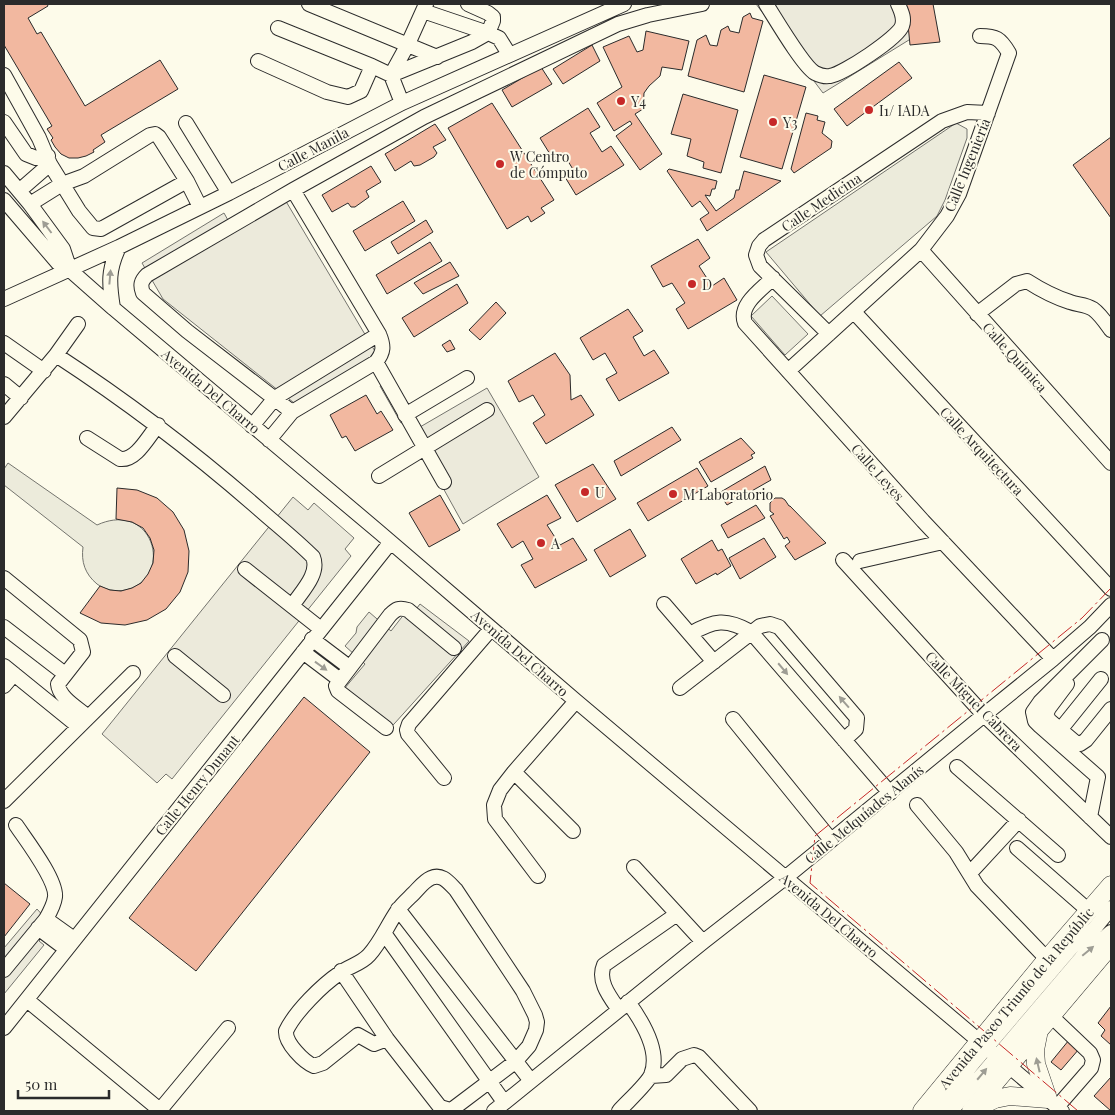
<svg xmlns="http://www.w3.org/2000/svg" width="1115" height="1115" font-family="'Playfair Display',serif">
<rect width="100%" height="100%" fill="#fdfbea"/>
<path fill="#ecebdb" stroke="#74746e" d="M 956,123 L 967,129 L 967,138 L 945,200 L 937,216 L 820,316 L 766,252 Z
M 772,296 L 808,334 L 785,355 L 751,316 Z
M 8,463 L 97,525 C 154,499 175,578 126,590 C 116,592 105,590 97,584 C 85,574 81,562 83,547 L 4,485 L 4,469 Z"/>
<path fill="#eceadb" stroke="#74746e" d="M 756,4 L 904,4 L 917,35 L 823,93 Z
M 281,193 L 420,427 L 487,388 L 539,477 L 463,524 L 406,421 L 401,423 L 380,386 L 383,384 L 374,368 L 303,410 L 163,299 L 142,263 L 224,213 L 229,222 Z
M 293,497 L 308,510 L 314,503 L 354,538 L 345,549 L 351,556 L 172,779 L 166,774 L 157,783 L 102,734 Z
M 420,604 L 469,641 L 385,734 L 339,695 L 365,664 L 345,646 L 356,633 L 357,627 L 369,612 L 391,631 L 405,613 L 411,616 Z
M 37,909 L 46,919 L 54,923 L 39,941 L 44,945 L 4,994 L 4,965 L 8,959 L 4,955 L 4,948 Z"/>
<path fill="#f2b8a0" stroke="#2b2b2b" d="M 4,4 L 47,4 L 48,6 L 28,18 L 37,34 L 41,32 L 85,106 L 160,60 L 178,89 L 101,135 L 105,142 L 93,150 L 94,152 L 86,156 L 78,158 L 69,158 L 61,154 L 55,147 L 51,140 L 53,138 L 47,129 L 52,126 L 4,45 Z
M 906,4 L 933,4 L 940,42 L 910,45 Z
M 750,13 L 752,18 L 763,21 L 744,92 L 688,76 L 697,40 L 706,35 L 710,45 L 717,46 L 721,30 L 728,26 L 730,31 L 739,33 L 743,17 Z
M 646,31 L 689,41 L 682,70 L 662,67 L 660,76 L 649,86 L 644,93 L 643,109 L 635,114 L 662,154 L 640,170 L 616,136 L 632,124 L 630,121 L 614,131 L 597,103 L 622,87 L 603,47 L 629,36 L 637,52 L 643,50 Z
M 592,45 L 600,61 L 563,84 L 553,69 Z
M 899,62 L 912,78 L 847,126 L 834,109 Z
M 541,67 L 552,84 L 512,107 L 502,90 Z
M 764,75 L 806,87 L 782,169 L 740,157 Z
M 683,94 L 738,110 L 721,173 L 703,168 L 704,162 L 687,156 L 691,139 L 671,134 Z
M 492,103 L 554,200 L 541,208 L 545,213 L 531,222 L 528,216 L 507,229 L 448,128 Z
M 588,108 L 600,127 L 590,133 L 602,152 L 611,146 L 624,165 L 576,195 L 565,177 L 574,171 L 563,153 L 553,159 L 540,138 Z
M 806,113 L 818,116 L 817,120 L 825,122 L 822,133 L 832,141 L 831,148 L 794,173 L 791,169 Z
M 435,124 L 446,140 L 433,147 L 437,153 L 434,157 L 420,165 L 414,166 L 411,161 L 395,171 L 385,154 Z
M 1111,137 L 1111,218 L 1073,165 Z
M 371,166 L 381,182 L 366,191 L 369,197 L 355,207 L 351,207 L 348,203 L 332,212 L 322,195 Z
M 669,169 L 717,181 L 715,189 L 712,189 L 710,196 L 705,195 L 716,211 L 734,198 L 736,190 L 739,190 L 744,171 L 781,181 L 707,231 L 700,219 L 709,213 L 700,201 L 692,207 L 667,171 Z
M 403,201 L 415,221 L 365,251 L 353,231 Z
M 426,220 L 433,232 L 398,254 L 391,242 Z
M 698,239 L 710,258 L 699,266 L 712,286 L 724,278 L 737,300 L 688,329 L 676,309 L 685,303 L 672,283 L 663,287 L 651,266 Z
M 430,242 L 442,261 L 387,294 L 376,275 Z
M 450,262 L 459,276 L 423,294 L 414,283 Z
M 457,284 L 468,303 L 414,337 L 402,318 Z
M 496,302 L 506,313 L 480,340 L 469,330 Z
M 628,309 L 643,331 L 633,337 L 644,356 L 654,350 L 669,373 L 619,401 L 606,379 L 617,373 L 605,353 L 593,360 L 580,338 Z
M 450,340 L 455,349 L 447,352 L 442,345 Z
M 555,353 L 570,375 L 571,400 L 581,395 L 594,415 L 546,444 L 533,423 L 545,415 L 533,395 L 519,402 L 508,381 Z
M 366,395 L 377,414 L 381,411 L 393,430 L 355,451 L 346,436 L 342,438 L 330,415 Z
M 672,427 L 681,440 L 621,476 L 614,461 Z
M 741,438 L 755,453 L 751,455 L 753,458 L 711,482 L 699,462 Z
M 593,464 L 616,499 L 577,522 L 555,485 Z
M 765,466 L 771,480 L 727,505 L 719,493 Z
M 697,468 L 708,486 L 648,521 L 637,503 Z
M 117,488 L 137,490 L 157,498 L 173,512 L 184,530 L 189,551 L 188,572 L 180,592 L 166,609 L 147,620 L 125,625 L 101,623 L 80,613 L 100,586 L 110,590 L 121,591 L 132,588 L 141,583 L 148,574 L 153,563 L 154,550 L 150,538 L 143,528 L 132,522 L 116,519 Z
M 440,495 L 460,530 L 429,547 L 409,513 Z
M 547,495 L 561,518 L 547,525 L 560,545 L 573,538 L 587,560 L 535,588 L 521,565 L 533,559 L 523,541 L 512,548 L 497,524 Z
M 775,498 L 782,498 L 785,500 L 789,506 L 790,506 L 826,543 L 795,560 L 785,546 L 790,542 L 787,537 L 784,539 L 770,516 L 774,514 L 770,511 L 770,503 Z
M 756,505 L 765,518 L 728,538 L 721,525 Z
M 630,529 L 646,556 L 610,577 L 594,550 Z
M 764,538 L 776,557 L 740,579 L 729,558 Z
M 712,540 L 718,551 L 722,549 L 731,566 L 717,575 L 716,573 L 696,584 L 681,559 Z
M 304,697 L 370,752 L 196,971 L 129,918 Z
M 4,883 L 30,904 L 4,937 Z
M 1111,1006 L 1111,1045 L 1101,1036 L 1105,1030 L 1098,1023 Z
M 1069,1040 L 1079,1049 L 1061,1070 L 1051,1062 Z
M 1111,1077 L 1111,1111 L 1094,1096 Z"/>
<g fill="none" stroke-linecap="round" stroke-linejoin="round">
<g stroke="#2b2b2b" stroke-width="16">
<path id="minor" d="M 309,4 L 437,57
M 766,4 C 775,18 803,66 815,73 C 819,75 825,77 830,76 C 843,74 898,38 902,26 C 905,18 901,11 898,4
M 423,11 L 488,33 L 499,38 L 509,54
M 278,28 L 372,66
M 258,61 L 327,92 L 348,97 L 361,91 L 372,66 L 391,75 L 402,103
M 4,75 L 39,138 L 50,164 L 79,211 L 93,228 L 101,229 L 187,181 L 200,207
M 391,75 L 472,42 L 488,33 L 493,21 L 493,17 L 488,13 L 468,4
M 391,75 L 408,44 L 426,4
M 4,122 L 26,154 L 36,158 L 48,156
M 186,123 L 229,193
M 4,173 L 30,204 L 63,249 L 70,270 L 113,308 L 379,532 L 576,701 L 1062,1111
M 19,191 L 50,164
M 4,200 L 58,263 L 70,270
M 30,204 L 62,184 L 84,176 L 150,135 L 155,134 L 159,137 L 187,181
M 921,250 L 1111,463
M 773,278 C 761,290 738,305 745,323 L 923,521 L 1053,659
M 4,299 L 119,247 L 229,193 L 402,103 L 624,4
M 113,308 C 109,283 108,270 119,247
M 854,312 L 1111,589
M 977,314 L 1016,284 L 1027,281 C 1041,290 1054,297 1070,302 C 1078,305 1085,304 1093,309 C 1100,314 1106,323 1111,330
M 829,334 L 760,266 L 756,255 L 759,246 L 764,240 L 942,121 L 967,112 L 988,113
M 4,343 L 44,371
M 56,355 L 78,324
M 376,362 L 444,482
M 788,371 L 921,250 L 947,216 L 959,194 L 1009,53 C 1000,38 996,36 980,36
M 4,384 L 21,398
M 292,412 L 187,331 L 143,293 C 140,285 141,281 147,275 L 293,190 L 424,117 L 618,24 L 648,15 L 702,4
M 405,415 L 467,378
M 4,417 L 56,355 C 128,402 195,453 259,509 C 277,525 296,540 313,557 C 320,574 301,592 292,606
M 252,426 L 275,398 L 379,334
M 87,438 L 120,459 C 136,461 148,437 158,425
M 269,440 L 292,412 L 376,362 C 384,352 384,346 379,334 L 293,190
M 379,476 L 487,410
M 843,560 L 984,715 L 1111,837
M 860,561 L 943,542
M 245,569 L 321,629
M 4,578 L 80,640 L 83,652 L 58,684 C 59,698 78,708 88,717
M 664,604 L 714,662
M 4,627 L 65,674
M 690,634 C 714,620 726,618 751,632 L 890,793
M 312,639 L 349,667
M 303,652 L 340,680
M 175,656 L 223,695
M 4,666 L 78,726
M 1067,684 L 1049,708 L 1046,714 L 1049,720 L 1075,742 L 1080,744 L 1086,740 L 1111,709
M 4,686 L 14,674
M 680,688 L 760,626 L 770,624 L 779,627 L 857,718 L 856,729 L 844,740
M 733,719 L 831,840
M 386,728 L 338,691 L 336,686 L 390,615 C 396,609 399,607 408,610 L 454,648
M 1060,730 L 1101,679
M 957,767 L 1058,855
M 514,772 L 573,831
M 444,778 L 408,734 L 407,730 L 409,724 L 491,629
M 4,801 L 133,673
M 917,805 L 956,852 L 977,886 L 1047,959
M 1090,817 L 1098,777 L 1040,726 L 1035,721 L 1033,712 L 1040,702 L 1102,640
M 16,825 C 26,840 57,880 55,897 C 54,905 50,912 46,919
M 1017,848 L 1089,911
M 634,867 L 703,942
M 970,873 L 1019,820
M 538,876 L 495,819 L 494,805 L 500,790 L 514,772 L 576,701
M 398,909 L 531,1081
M 38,928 L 66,949
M 384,933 L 504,1102
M 4,970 L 46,919 L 74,939
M 341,971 L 387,1039 L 440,1107 L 450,1110 L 454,1108 L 515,1062 L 529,1046 L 536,1030 L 537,1022 L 535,1015 L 523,991 L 456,890 C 449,883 442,873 431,878 C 424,881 419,888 414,893 C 408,899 402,904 398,910 C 388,924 381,942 369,955 C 361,964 349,966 340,973 C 322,985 295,1012 286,1031 C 285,1043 304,1062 314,1066 L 323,1063 L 358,1035 L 374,1044 L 387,1039
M 27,1000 L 161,1111
M 619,1010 C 610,997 597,981 604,965 L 677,914
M 1051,1016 L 1090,1053 L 1093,1060 L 1091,1068 L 1057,1107
M 4,1028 L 390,543
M 651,1076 L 666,1075 L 682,1059 L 694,1055 L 699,1057 L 750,1111
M 160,1110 L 228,1028
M 494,1111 L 703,942 L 785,878 L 984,715 L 1053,659 L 1090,627 L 1111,605
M 619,1111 C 626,1103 647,1084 651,1075 C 661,1051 642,1021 628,1002
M 935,1111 L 974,1062 L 1072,947 L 1094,929 L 1111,908
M 951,1111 L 1082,957 L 1111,932"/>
</g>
<g stroke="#2b2b2b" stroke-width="19">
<path id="major" d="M 978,1107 L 995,1099 L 1010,1096 L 1048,1099 L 1036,1064 L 1035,1050 L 1039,1030
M 922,1111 L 1047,959 L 1111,885
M 971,1111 L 1111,945"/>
</g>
<use href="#minor" stroke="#fdfbea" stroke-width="14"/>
<use href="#major" stroke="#fdfbea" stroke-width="18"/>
<path stroke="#c62828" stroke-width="1" stroke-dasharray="18 4 2.5 4" stroke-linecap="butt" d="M 1078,1111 L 810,883 L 815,836 L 1082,618 L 1111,588"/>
</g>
<defs><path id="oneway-solid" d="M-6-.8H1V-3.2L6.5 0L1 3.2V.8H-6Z" transform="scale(1.25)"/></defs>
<g fill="#9e9d94">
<use href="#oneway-solid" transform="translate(47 227) rotate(-127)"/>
<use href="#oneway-solid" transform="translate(110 277) rotate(-85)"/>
<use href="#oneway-solid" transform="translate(321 666) rotate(36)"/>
<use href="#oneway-solid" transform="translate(783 669) rotate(50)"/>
<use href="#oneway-solid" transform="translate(844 702) rotate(-131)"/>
<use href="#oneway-solid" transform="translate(1088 951) rotate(-40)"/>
<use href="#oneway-solid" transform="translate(1038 1065) rotate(-103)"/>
<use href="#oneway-solid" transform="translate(982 1074) rotate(-50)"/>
</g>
<g fill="#c62828" stroke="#fdfbea" stroke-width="2">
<circle cx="621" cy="101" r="5"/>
<circle cx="869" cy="110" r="5"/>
<circle cx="773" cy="122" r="5"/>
<circle cx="500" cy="164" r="5"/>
<circle cx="692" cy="284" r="5"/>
<circle cx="585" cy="492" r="5"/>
<circle cx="673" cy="494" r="5"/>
<circle cx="541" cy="543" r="5"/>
</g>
<g text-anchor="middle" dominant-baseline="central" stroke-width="4" stroke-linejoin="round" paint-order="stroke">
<g font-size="14" fill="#2b2b2b" stroke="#fdfbea" text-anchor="start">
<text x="631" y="101">Y4</text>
<text x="879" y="110">I1/ IADA</text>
<text x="783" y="122">Y3</text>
<text x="510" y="156">W Centro<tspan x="510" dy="16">de Cómputo</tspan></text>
<text x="702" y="284">D</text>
<text x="595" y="492">U</text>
<text x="683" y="494">M Laboratorio</text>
<text x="551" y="543">A</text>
</g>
<g font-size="14" fill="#2b2b2b" stroke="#fdfbea">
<text transform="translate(313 149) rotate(-28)">Calle Manila</text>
<text transform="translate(967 165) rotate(-68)">Calle Ingeniería</text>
<text transform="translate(821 202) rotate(-34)">Calle Medicina</text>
<text transform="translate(1015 357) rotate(48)">Calle Química</text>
<text transform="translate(211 391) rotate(40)">Avenida Del Charro</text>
<text transform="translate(982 451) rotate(47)">Calle Arquitectura</text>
<text transform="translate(878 472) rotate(48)">Calle Leyes</text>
<text transform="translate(520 653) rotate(41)">Avenida Del Charro</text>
<text transform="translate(974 701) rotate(46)">Calle Miguel Cabrera</text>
<text transform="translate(197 785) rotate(-51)">Calle Henry Dunant</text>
<text transform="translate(864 814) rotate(-39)">Calle Melquíades Alanís</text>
<text transform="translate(829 915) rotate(40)">Avenida Del Charro</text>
<text transform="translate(1016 998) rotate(-50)">Avenida Paseo Triunfo de la Repúblic</text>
</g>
</g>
<rect width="1115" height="1115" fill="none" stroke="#2b2b2b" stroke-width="10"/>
<path d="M18 1090v8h91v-8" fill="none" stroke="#2b2b2b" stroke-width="2.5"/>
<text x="25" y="1090" font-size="15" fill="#2b2b2b" stroke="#fdfbea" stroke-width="4" paint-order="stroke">50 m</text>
</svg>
